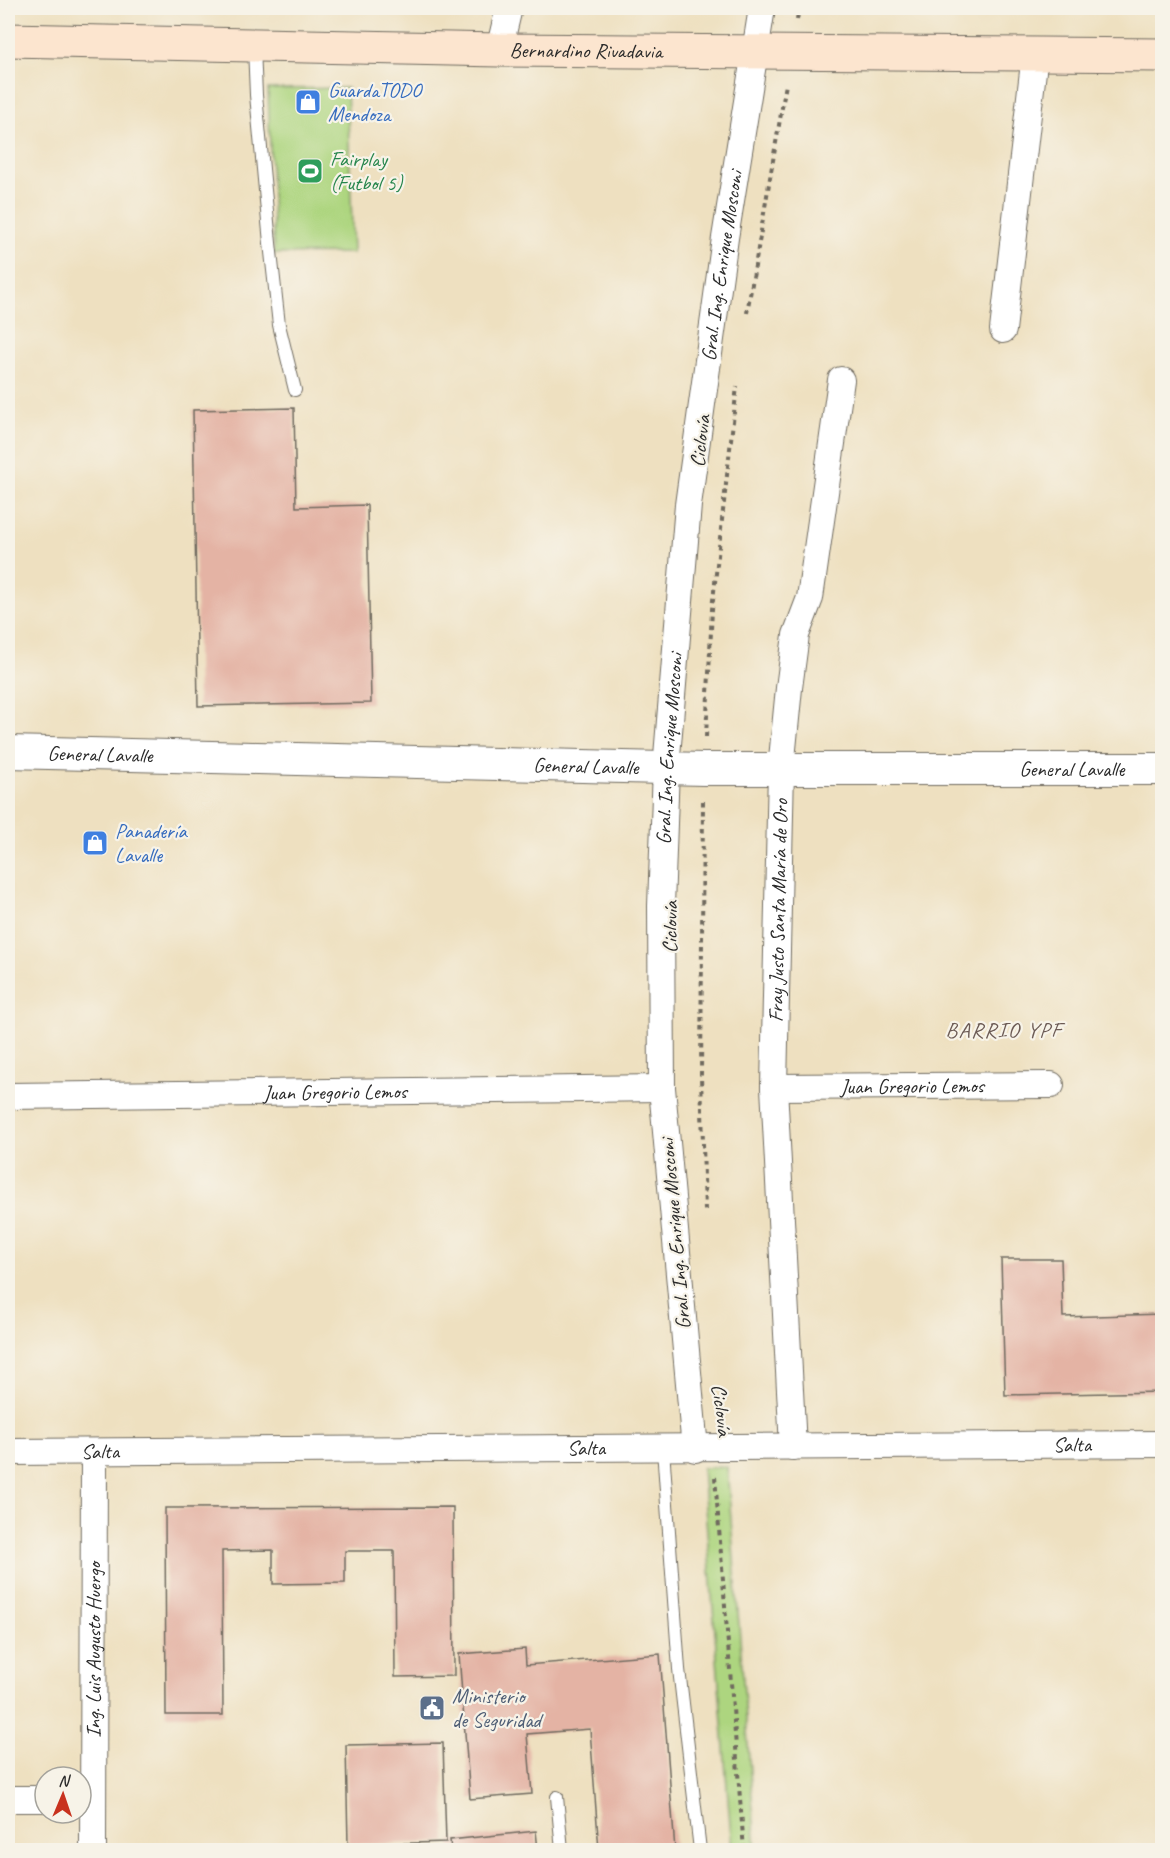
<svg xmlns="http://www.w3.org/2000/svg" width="1170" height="1858" font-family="Caveat,sans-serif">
<rect width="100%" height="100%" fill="#f7f3e8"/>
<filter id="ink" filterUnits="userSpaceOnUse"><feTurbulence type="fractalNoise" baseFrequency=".0167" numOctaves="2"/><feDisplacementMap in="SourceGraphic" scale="12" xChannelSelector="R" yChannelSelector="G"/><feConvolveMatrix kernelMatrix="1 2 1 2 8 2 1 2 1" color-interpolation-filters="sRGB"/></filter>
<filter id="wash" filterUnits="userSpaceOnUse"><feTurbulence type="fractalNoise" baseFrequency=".008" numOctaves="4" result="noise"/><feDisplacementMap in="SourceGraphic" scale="24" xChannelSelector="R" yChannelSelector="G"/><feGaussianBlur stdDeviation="1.35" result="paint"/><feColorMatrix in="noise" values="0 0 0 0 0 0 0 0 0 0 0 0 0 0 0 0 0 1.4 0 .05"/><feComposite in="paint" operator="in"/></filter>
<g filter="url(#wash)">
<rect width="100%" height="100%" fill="#eee0c0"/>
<path fill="#add57f" stroke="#6c8055" stroke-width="1.5" d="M 347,88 L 353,253 L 274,254 L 268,89 Z
M 727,1467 L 756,1850 L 732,1850 L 702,1468 Z"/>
<g id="blocks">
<path fill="#e4b3a4" d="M 294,408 L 296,507 L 367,505 L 371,703 L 198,706 L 193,410 Z
M 1001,1259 L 1061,1259 L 1063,1317 L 1162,1314 L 1162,1392 L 1005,1395 Z
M 453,1507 L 454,1676 L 395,1677 L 394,1551 L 345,1551 L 345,1583 L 273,1584 L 273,1550 L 222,1551 L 223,1715 L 166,1715 L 165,1508 Z
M 525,1649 L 526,1665 L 660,1654 L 675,1850 L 599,1850 L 590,1729 L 527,1734 L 532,1794 L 470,1799 L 459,1654 Z
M 443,1743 L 446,1842 L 348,1845 L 346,1745 Z
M 536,1831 L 538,1850 L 451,1850 L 450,1840 Z"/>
</g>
</g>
<g filter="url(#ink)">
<use href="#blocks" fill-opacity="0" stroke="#6f6a5f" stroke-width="1.5"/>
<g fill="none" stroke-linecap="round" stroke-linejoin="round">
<g stroke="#6f6a5f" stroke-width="14">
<path id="service" d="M 254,47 L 256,95 L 270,243 L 279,325 L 295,390
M 663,1449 L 679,1669 L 700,1850
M 557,1797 L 562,1850"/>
</g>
<g stroke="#6f6a5f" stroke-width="28">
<g id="minor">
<path d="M 499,50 L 509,8"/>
<path d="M 1003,330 L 1035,54"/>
<path id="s1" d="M 774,1087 L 1051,1085"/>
<path id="s2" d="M 8,1096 L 662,1088"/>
<path id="s3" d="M 793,1447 L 774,1087 L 781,769 L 789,688 L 796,635 L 810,598 L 841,380"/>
<path id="s4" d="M 695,1449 L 662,1088 L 661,906 L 666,768 L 688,505 L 725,238 L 762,8"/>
<path id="s5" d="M 8,1452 L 1162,1444"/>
<path d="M 8,1799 L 45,1799"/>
<path id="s6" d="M 93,1850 L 94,1452"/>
</g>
</g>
<g stroke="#6f6a5f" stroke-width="34">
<g id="tertiary">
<path id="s7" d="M 8,752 L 704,769 L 1162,769"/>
</g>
</g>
<g stroke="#6f6a5f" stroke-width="35">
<g id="secondary">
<path id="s8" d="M 8,40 L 499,50 L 1162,55"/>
</g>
</g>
<path stroke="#6f6a5f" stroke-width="4" stroke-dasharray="4.5 4.5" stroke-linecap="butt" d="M 797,20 L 799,8
M 747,313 L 786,84
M 706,737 L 712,609 L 737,386
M 703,801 L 701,1076 L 705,1211
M 715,1477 L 744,1850"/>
<use href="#service" stroke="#fff" stroke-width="12"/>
<use href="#minor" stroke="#fff" stroke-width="26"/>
<use href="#tertiary" stroke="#fff" stroke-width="32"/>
<use href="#secondary" stroke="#fce5cf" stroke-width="33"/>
</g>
</g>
<defs>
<g id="shop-square" transform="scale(1.35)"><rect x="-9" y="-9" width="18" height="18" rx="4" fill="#3f7fe0" stroke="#f7f3e8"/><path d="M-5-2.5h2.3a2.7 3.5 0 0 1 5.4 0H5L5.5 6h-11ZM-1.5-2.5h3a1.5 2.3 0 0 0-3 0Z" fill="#fff"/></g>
<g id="stadium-square" transform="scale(1.35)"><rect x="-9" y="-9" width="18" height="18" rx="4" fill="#2e9e5b" stroke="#f7f3e8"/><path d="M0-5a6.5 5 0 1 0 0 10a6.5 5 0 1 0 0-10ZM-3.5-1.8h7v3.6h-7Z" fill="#fff"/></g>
<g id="civic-square" transform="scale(1.35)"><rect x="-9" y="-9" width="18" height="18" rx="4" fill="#5c6f8a" stroke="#f7f3e8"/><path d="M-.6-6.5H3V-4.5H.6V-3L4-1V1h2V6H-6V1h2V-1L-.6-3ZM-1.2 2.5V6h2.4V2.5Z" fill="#fff"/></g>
</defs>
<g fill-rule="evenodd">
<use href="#shop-square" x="308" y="102"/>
<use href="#stadium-square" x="310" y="171"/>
<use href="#shop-square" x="95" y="843"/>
<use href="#civic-square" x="432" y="1708"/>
</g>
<g text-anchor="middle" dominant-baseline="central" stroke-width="4.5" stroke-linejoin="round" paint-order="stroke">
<g font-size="21" fill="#2b2b2b" stroke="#f7f3e8">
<text stroke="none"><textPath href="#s8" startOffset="578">Bernardino Rivadavia</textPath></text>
<text stroke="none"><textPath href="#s4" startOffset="1188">Gral. Ing. Enrique Mosconi</textPath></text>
<text transform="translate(700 441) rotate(-83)">Ciclovía</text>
<text stroke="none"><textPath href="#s4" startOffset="702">Gral. Ing. Enrique Mosconi</textPath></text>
<text stroke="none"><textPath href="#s7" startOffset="92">General Lavalle</textPath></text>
<text stroke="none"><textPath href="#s7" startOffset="578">General Lavalle</textPath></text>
<text stroke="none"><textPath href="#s7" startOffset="1064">General Lavalle</textPath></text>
<text stroke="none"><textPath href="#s3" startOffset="537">Fray Justo Santa María de Oro</textPath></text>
<text transform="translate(670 927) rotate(-89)">Ciclovía</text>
<text stroke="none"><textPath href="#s1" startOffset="138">Juan Gregorio Lemos</textPath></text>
<text stroke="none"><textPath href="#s2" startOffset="327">Juan Gregorio Lemos</textPath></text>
<text transform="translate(675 1234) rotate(-95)">Gral. Ing. Enrique Mosconi</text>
<text transform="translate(722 1410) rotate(83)">Ciclovía</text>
<text stroke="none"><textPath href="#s5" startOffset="1064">Salta</textPath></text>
<text stroke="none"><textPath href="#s5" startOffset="578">Salta</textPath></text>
<text stroke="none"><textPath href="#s5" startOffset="92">Salta</textPath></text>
<text stroke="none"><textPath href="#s6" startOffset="200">Ing. Luis Augusto Huergo</textPath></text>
</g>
<g font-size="21" fill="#366cbe" stroke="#f7f3e8" text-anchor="start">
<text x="328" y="90">GuardaTODO<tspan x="328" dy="24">Mendoza</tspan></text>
<text x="115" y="831">Panadería<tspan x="115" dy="24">Lavalle</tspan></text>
</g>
<g font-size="21" fill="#27864d" stroke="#f7f3e8" text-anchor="start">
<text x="330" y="159">Fairplay<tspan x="330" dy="24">(Futbol 5)</tspan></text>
</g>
<g font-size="21" fill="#4e5e75" stroke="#f7f3e8" text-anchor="start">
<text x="452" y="1696">Ministerio<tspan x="452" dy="24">de Seguridad</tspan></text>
</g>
<g font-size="22" letter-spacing="1.5" fill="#6c5b55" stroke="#f7f3e8">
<text x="1004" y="1030">BARRIO YPF</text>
</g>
</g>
<rect width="1170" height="1858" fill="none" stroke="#f7f3e8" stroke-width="30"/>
<g transform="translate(63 1795) rotate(2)"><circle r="28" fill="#f7f3e8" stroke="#a5a39c" stroke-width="1.5"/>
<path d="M0-4.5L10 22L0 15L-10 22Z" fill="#c8321e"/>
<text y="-9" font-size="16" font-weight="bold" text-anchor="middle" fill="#2b2b2b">N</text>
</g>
</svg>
